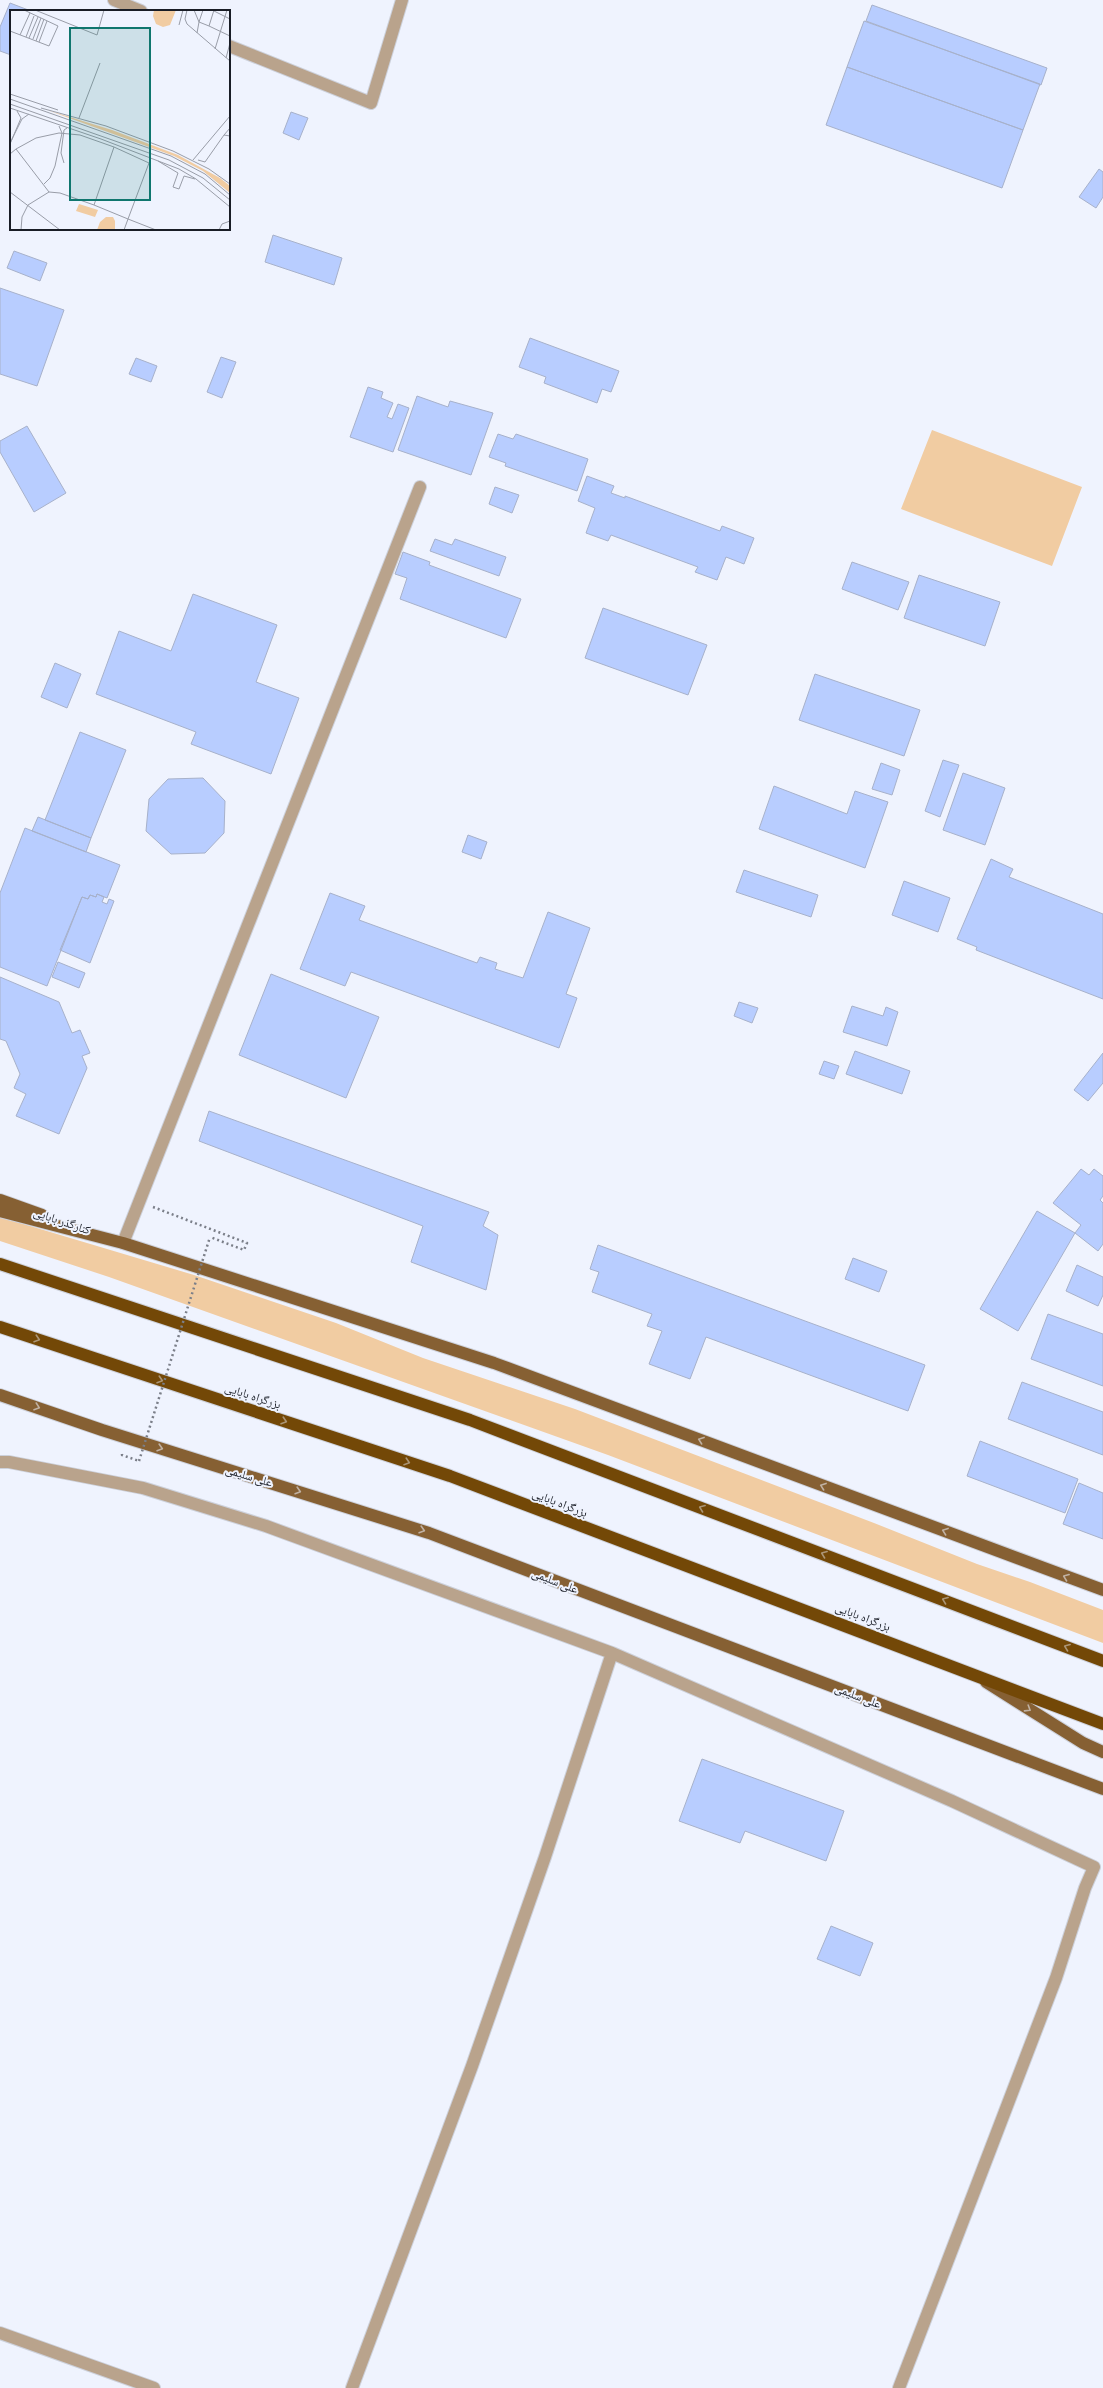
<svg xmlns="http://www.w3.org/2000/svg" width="1103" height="2388" font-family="'Roboto Condensed','Noto Naskh Arabic',sans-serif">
<rect width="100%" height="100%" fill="#eff3fe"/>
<path fill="#f1cca2" d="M 932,430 L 1082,487 L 1052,566 L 901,509 Z
M 0,1217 L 194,1275 L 336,1323 L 423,1358 L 575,1409 L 874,1523 L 977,1564 L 1030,1582 L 1103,1610 L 1103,1643 L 608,1455 L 109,1277 L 0,1241 Z"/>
<path fill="#b8cdff" stroke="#a7b1ca" d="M 10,3 L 31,11 L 11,11 L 11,55 L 0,51 L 0,27 Z
M 872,5 L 1047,68 L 1041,85 L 866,21 Z
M 864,21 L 1040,84 L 1023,130 L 847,67 Z
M 847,67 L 1023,130 L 1002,188 L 826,125 Z
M 291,112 L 308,118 L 299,140 L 283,133 Z
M 1099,169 L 1103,172 L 1103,197 L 1096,208 L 1079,197 Z
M 273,235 L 342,258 L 334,285 L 265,262 Z
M 14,251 L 47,263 L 40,281 L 7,268 Z
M 0,288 L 64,310 L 37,386 L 0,374 Z
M 530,338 L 619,371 L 611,392 L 602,389 L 597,403 L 544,383 L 546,377 L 519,367 Z
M 221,357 L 236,362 L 222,398 L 207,392 Z
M 136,358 L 157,366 L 151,382 L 129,374 Z
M 368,387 L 383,392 L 381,398 L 393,403 L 387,417 L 392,419 L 398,404 L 409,408 L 393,452 L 350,437 Z
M 417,396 L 448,407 L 450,401 L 493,413 L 471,475 L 398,450 Z
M 27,426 L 66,493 L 34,512 L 0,452 L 0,441 Z
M 498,434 L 513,439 L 516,434 L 588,459 L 577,491 L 505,466 L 506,463 L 489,457 Z
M 587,476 L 614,486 L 611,493 L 625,498 L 625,496 L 720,531 L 722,526 L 754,538 L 744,564 L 726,557 L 717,580 L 695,572 L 698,567 L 611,535 L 608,541 L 586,533 L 595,508 L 578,501 Z
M 495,487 L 519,495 L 512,513 L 489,504 Z
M 435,539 L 452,545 L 455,539 L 506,557 L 499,576 L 430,551 Z
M 403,552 L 430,562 L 429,565 L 521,599 L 506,638 L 400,599 L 407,578 L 395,574 Z
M 852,562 L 909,582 L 898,610 L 842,589 Z
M 919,575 L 1000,602 L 985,646 L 904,618 Z
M 193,594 L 277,625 L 256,682 L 299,698 L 271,774 L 191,744 L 196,732 L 96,694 L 119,631 L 171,651 Z
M 603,608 L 707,645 L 688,695 L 585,658 Z
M 55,663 L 81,674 L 67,708 L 41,697 Z
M 815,674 L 920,710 L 904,756 L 799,720 Z
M 80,732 L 126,750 L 91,838 L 45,820 Z
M 943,760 L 959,765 L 940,817 L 925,811 Z
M 881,763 L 900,770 L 892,795 L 872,789 Z
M 963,773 L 1005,788 L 985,845 L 943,830 Z
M 203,778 L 225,801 L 224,833 L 205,853 L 171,854 L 146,831 L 149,799 L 168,779 Z
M 774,786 L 847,814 L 855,791 L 888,802 L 865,868 L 759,829 Z
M 38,817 L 91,838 L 86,852 L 32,831 Z
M 25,828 L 120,865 L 107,898 L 97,894 L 96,897 L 90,895 L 88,899 L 82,897 L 47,986 L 0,967 L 0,893 Z
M 468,835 L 487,842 L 481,859 L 462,852 Z
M 991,859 L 1013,869 L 1009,877 L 1103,914 L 1103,999 L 976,950 L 977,947 L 957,939 Z
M 744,870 L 818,895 L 811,917 L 736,892 Z
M 904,881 L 950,898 L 938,932 L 892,915 Z
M 330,893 L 365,906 L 359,920 L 477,963 L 480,957 L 497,963 L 495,969 L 523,978 L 548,912 L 590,928 L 566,994 L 577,998 L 559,1048 L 351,972 L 345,986 L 300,969 Z
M 97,894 L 104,897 L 102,902 L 107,904 L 109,899 L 114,901 L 90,963 L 60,950 L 82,897 L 88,899 L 90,895 L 96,897 Z
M 58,962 L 85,973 L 79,988 L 52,977 Z
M 271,974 L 379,1017 L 346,1098 L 239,1055 Z
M 0,977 L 59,1002 L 72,1033 L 80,1030 L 90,1053 L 82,1056 L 87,1068 L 59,1134 L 16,1116 L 26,1094 L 14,1088 L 20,1074 L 6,1041 L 0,1039 Z
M 739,1002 L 758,1008 L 752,1023 L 734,1016 Z
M 852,1006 L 883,1016 L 886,1007 L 898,1012 L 887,1046 L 843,1032 Z
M 855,1051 L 910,1071 L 902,1094 L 846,1074 Z
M 1103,1053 L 1103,1083 L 1088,1101 L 1074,1090 Z
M 824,1061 L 839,1066 L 834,1079 L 819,1074 Z
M 209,1111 L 489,1212 L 483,1226 L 498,1235 L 486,1290 L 411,1262 L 423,1226 L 199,1141 Z
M 1081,1169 L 1089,1175 L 1094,1169 L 1103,1176 L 1103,1196 L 1100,1200 L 1103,1203 L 1103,1244 L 1098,1251 L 1075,1233 L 1081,1225 L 1053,1203 Z
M 1037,1211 L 1075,1233 L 1018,1331 L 980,1309 Z
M 598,1245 L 925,1365 L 908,1411 L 706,1337 L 690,1379 L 649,1364 L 662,1331 L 647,1326 L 652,1314 L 592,1292 L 599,1272 L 590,1269 Z
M 853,1258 L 887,1271 L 879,1292 L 845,1279 Z
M 1077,1265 L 1103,1277 L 1103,1295 L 1098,1306 L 1066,1291 Z
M 1048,1314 L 1103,1334 L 1103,1386 L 1031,1359 Z
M 1022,1382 L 1103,1412 L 1103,1455 L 1008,1419 Z
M 980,1441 L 1078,1479 L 1065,1513 L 967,1476 Z
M 1079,1483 L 1103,1493 L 1103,1539 L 1063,1524 Z
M 702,1759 L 844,1811 L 826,1861 L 745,1831 L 740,1843 L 679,1821 Z
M 831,1926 L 873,1943 L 860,1976 L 817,1959 Z"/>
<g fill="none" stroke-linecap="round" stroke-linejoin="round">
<g stroke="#cdd1db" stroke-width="14">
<path id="minor" d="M 114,0 L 141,11
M 229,46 L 371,103 L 402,0
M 123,1243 L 420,487
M 0,1462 L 9,1462 L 143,1488 L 266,1526 L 612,1653 L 545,1857 L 472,2066 L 352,2388
M 612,1653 L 952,1801 L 1094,1867 L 1085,1888 L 1056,1978 L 899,2388
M 0,2333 L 154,2388"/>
</g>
<g stroke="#cdd1db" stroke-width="14">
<path id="major" d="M 0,1200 L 42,1215
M 0,1211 L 123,1243 L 494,1363 L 1103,1590
M 0,1395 L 102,1430 L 429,1533 L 1103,1789
M 986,1682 L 1083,1743 L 1103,1752"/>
</g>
<g stroke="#cdd1db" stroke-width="14">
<path id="highway" d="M 0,1264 L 470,1420 L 1103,1661
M 0,1327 L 450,1476 L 1103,1724"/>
</g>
<path stroke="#7b7f89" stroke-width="2.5" stroke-dasharray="2 3" stroke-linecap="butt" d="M 153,1207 L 247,1243 L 244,1250 L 210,1237
M 122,1454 L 122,1455 L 139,1461"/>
<use href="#minor" stroke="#b9a38c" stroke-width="12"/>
<use href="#major" stroke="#866033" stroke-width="12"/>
<use href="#highway" stroke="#734807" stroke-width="12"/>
<path stroke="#7b7f89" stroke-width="2.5" stroke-dasharray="2 3" stroke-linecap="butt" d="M 139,1461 L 210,1237"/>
</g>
<defs><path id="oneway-chevron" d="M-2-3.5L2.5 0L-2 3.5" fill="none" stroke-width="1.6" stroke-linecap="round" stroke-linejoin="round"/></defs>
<g stroke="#ab9576">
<use href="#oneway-chevron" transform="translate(37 1339) rotate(18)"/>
<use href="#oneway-chevron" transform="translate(160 1380) rotate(18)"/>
<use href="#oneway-chevron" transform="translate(284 1421) rotate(18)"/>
<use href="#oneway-chevron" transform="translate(407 1462) rotate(18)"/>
<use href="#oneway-chevron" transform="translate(702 1508) rotate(-159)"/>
<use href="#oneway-chevron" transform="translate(824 1554) rotate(-159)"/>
<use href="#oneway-chevron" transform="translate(945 1600) rotate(-159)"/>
<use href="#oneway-chevron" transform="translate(1067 1647) rotate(-159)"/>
</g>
<g stroke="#c0b1a3">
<use href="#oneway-chevron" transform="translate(37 1407) rotate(19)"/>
<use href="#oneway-chevron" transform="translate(701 1440) rotate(-160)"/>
<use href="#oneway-chevron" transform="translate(160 1448) rotate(17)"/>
<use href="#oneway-chevron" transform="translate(823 1486) rotate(-160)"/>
<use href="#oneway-chevron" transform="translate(298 1491) rotate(17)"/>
<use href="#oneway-chevron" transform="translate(422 1530) rotate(17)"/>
<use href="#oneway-chevron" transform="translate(945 1531) rotate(-160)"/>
<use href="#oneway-chevron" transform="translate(1066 1577) rotate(-159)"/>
<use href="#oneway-chevron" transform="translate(1028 1709) rotate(32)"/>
</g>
<g text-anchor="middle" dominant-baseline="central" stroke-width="4" stroke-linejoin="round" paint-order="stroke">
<g font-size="12" fill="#191d26" stroke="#eff3fe">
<text transform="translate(62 1221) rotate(19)">کنارگذر بابایی</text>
<text transform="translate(253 1396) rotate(18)">بزرگراه بابایی</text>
<text transform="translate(249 1476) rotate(17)">علی سلیمی</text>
<text transform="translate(560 1503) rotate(21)">بزرگراه بابایی</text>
<text transform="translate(555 1581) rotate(21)">علی سلیمی</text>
<text transform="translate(863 1617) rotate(21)">بزرگراه بابایی</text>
<text transform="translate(858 1696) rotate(21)">علی سلیمی</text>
</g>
</g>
<g transform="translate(10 10)">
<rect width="220" height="220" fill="#eff3fe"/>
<path d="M 144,0 L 166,0 L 160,15 L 153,17 L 146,14 L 143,6 ZM 37,100 L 102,120 L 168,145 L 210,168 L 220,176 L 220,183 L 193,161 L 164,146 ZM 69,194 L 88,200 L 85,207 L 66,201 ZM 96,207 L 103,207 L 105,211 L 105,220 L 87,220 L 90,212 Z" fill="#f1cca2"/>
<path fill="none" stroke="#999da8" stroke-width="1" d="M 25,0 L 87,25 L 94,0M 177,0 L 175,9 L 177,14 L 220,51M 184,0 L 189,12 L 187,23M 193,0 L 189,12 L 199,16 L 204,0M 202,0 L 220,9M 169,15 L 173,0M 199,16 L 220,26M 0,21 L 39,36 L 48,16 L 14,0M 10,25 L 20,3M 16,27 L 24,6M 19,28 L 28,7M 23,29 L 31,8M 26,31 L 34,9M 29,32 L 37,11M 205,39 L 217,0M 216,48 L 220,33M 0,84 L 48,100M 0,89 L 161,146 L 195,164 L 220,185M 0,94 L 159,150 L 193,168 L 220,190M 0,98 L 91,129 L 169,159 L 186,169 L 220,197M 31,98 L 96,116 L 163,141 L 199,159 L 220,174M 69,108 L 90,53M 220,118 L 214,125 L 220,126M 0,133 L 12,109 L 19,104M 0,134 L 11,108 L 7,101M 6,139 L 26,128 L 49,123 L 70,125 L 104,137 L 84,195 L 50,183 L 39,182M 0,144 L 6,139 L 39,182 L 18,195 L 12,207 L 11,220M 183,150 L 220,106M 188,150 L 195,152 L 214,125M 148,151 L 168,163 L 163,177 L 169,179 L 174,166 L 185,169M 54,153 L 51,143 L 54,120 L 57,118M 34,174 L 40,168 L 45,156 L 52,123 L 49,116M 0,182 L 50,220M 84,195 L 118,209 L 139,153 L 104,137M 114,220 L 118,209 L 146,220M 209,220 L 212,214 L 220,211"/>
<path fill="#0f766e" fill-opacity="0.15" stroke="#0f766e" stroke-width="2" d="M 60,18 L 140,18 L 140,190 L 60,190 Z"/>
<rect width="220" height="220" fill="none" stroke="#191d26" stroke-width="2"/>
</g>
</svg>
